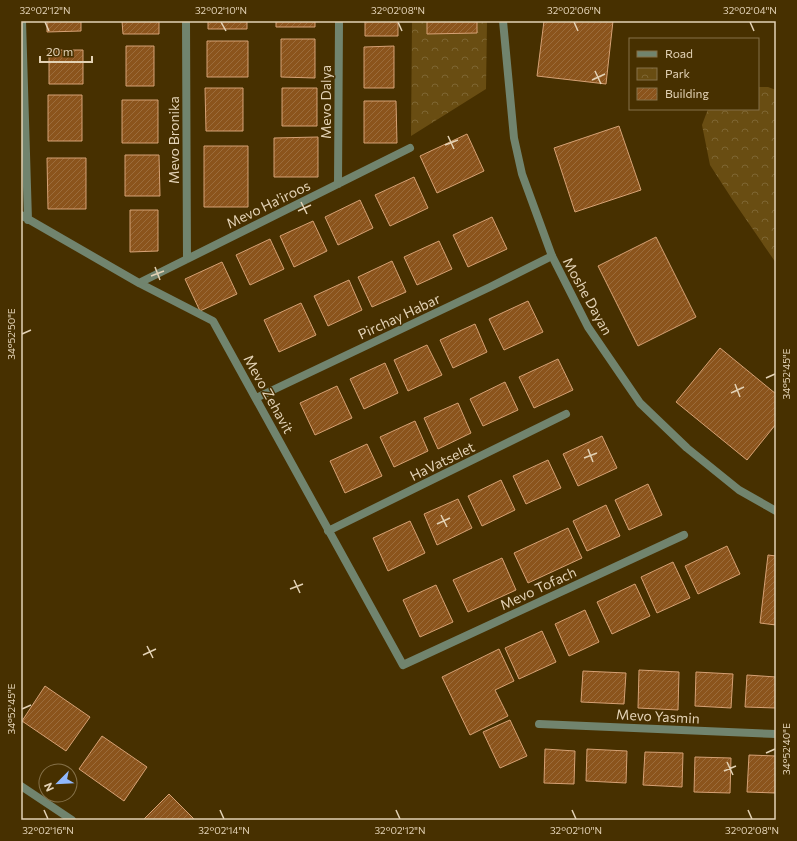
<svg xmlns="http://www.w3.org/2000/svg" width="797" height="841" font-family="Commissioner,sans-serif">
<defs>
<pattern id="park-crowns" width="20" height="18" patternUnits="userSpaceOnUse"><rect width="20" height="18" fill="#694d12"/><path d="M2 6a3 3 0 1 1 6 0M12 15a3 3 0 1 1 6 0" fill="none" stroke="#7e6632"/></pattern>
<pattern id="building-hatch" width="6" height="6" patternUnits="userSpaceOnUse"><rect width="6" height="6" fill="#8b541c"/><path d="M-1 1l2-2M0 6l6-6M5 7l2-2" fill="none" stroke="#9b6c3b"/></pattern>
</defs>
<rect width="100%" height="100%" fill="#473000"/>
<path fill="url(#park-crowns)" d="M 412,21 L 487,21 L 486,89 L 411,136 Z
M 758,87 L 768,87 L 776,90 L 776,263 L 732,199 L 710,165 L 702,125 L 708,109 L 758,109 Z"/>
<path fill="url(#building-hatch)" stroke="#d6a174" d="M 47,21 L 81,21 L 81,31 L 47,32 Z
M 122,21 L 159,21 L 159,34 L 123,34 Z
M 208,21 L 247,21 L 247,29 L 208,29 Z
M 276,21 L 315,21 L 315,27 L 276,27 Z
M 365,21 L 398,21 L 398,36 L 365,36 Z
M 427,21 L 477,21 L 477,33 L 427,34 Z
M 544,21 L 613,21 L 606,84 L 537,76 Z
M 281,39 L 315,39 L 315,78 L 281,77 Z
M 207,41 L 248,41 L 248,77 L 207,77 Z
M 126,46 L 154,46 L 154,86 L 126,86 Z
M 394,46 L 394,88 L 364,88 L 364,47 Z
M 49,50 L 83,50 L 83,84 L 49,84 Z
M 205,88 L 243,88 L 243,131 L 206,131 Z
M 282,88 L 317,88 L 317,126 L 282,126 Z
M 48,95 L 82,95 L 82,141 L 48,141 Z
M 122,100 L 158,100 L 158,143 L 122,143 Z
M 364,101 L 396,101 L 397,143 L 364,143 Z
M 619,126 L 641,190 L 575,212 L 554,148 Z
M 467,134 L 484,171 L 437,193 L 420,156 Z
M 318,137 L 318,177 L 274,177 L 274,138 Z
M 204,146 L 248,146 L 248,207 L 204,207 Z
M 125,155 L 159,155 L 160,196 L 125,196 Z
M 47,158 L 86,158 L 86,209 L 48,209 Z
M 414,177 L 428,208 L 390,226 L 375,195 Z
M 360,200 L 373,228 L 338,245 L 325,217 Z
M 130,210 L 158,210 L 158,251 L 130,252 Z
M 492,217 L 507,249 L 468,267 L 453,235 Z
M 313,221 L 327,251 L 294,267 L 280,236 Z
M 656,237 L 696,317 L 638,346 L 598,266 Z
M 270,239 L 284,269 L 250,285 L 236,255 Z
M 439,241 L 452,269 L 417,285 L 404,257 Z
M 392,261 L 406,292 L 372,307 L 358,277 Z
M 222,262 L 237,294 L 200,311 L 185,279 Z
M 349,280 L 362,310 L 328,326 L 314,296 Z
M 528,301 L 543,332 L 504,350 L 489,319 Z
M 301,303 L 316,335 L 279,352 L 264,320 Z
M 475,324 L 487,352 L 453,368 L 440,340 Z
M 427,345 L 442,375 L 408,391 L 394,360 Z
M 720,348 L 776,394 L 776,424 L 747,460 L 676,402 Z
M 558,359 L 573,390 L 534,408 L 519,377 Z
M 385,363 L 398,393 L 364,409 L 350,379 Z
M 505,382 L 518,410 L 483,426 L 470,399 Z
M 337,386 L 352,418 L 315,435 L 300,403 Z
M 458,403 L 471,433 L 438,449 L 424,418 Z
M 415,421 L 428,451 L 394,467 L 380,437 Z
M 602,436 L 617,468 L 578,486 L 563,454 Z
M 367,444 L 382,476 L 345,493 L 330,461 Z
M 548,460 L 561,488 L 526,504 L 513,476 Z
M 501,480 L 515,510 L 482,526 L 468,496 Z
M 648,484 L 662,515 L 629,530 L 615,500 Z
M 458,499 L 472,528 L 437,545 L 424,514 Z
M 606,505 L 620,536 L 587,551 L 573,521 Z
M 410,521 L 425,553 L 388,571 L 373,538 Z
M 568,528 L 582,558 L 528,583 L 514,553 Z
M 727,546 L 740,574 L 698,594 L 685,566 Z
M 768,555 L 776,556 L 776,625 L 760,623 Z
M 502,558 L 516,590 L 468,612 L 453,580 Z
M 673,562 L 690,598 L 657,613 L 641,577 Z
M 635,584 L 650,616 L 612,634 L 597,602 Z
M 436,585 L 453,622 L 420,637 L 403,600 Z
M 585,610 L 599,642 L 569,656 L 555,624 Z
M 542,631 L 556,662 L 519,679 L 505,648 Z
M 499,649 L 514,681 L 495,690 L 508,716 L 470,735 L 442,677 Z
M 639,670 L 679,672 L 678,710 L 638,708 Z
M 583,671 L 626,673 L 624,704 L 581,702 Z
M 696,672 L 733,674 L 731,708 L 695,706 Z
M 747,675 L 776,677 L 776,708 L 745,707 Z
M 45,686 L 90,717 L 66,751 L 22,721 Z
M 510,720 L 527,756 L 500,768 L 483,732 Z
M 102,736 L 147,767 L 124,801 L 79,769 Z
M 545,749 L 575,751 L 574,784 L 544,783 Z
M 587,749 L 627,751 L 626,783 L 586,781 Z
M 645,752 L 683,753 L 682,787 L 643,785 Z
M 749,755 L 776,756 L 776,793 L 747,792 Z
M 695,757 L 731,758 L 730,793 L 694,792 Z
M 169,794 L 195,820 L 143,820 Z"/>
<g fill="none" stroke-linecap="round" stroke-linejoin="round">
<path stroke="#71846e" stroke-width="8" d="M 22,21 L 28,220
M 186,21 L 187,259
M 338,184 L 339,21
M 21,215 L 139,283 L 213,321 L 403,665 L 684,535
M 139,283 L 410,148
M 256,398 L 490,287 L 552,256
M 328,531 L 566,414
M 539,724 L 776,734"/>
<path stroke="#71846e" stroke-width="8" d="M 503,21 L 514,138 L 522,174 L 552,256 L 588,327 L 640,403 L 687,448 L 739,490 L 776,511
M 21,786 L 72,820"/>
</g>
<path fill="none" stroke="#e3d2b5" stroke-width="1.5" d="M 45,22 L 49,31M 221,22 L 226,31M 398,22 L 402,31M 574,22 L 578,31M 750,22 L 754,31M 595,71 L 601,84M 592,80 L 605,74M 448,136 L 454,149M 445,145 L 458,140M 301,202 L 307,214M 298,211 L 311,205M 155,267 L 160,280M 151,276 L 164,271M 22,334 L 31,330M 766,378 L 775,374M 735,384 L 740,397M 731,393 L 744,387M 588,449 L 593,462M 584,458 L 597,453M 441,515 L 447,527M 437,524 L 450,518M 294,580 L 300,593M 290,589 L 303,584M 147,646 L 153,658M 143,655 L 156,649M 22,709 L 31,705M 766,753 L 775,749M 727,762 L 733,775M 724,771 L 736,766M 44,810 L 48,819M 220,810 L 224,819M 396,810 L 400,819M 572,810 L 576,819M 748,810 L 752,819"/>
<g text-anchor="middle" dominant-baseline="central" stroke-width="3" stroke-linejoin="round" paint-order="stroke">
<g font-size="14" fill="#e3d2b5" stroke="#473000">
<text transform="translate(325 102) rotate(-90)">Mevo Dalya</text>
<text transform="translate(173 140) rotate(-90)">Mevo Bronika</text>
<text transform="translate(268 204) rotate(-26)">Mevo Ha'iroos</text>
<text transform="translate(588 296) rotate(61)">Moshe Dayan</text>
<text transform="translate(399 316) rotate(-25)">Pirchay Habar</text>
<text transform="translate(269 394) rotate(61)">Mevo Zehavit</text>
<text transform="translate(442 461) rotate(-26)">HaVatselet</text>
<text transform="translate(538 588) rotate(-25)">Mevo Tofach</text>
<text transform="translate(658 716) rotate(3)">Mevo Yasmin</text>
</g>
</g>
<rect width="797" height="841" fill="none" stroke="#473000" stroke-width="44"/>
<rect x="629" y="38" width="130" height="72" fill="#473000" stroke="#857148"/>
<rect x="637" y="51" width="20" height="6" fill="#71846e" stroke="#857148"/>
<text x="665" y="58" font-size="12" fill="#e3d2b5">Road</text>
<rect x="637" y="68" width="20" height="12" fill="url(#park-crowns)" stroke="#857148"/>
<text x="665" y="78" font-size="12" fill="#e3d2b5">Park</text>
<rect x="637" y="88" width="20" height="12" fill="url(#building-hatch)" stroke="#857148"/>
<text x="665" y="98" font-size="12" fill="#e3d2b5">Building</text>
<g transform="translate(58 783) rotate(246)"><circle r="19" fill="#473000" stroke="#857148"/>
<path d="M0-3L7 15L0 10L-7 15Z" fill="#90b8fd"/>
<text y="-6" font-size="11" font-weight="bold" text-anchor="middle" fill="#e3d2b5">N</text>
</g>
<path d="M40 56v6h52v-6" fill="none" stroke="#e3d2b5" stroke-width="2"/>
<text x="46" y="56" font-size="12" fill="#e3d2b5" stroke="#473000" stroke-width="3" paint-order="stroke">20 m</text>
<rect x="22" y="22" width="753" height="797" fill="none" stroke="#e3d2b5" stroke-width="1.5"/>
<g font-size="10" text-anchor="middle" fill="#e3d2b5">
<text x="45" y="14">32°02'12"N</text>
<text x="221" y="14">32°02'10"N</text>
<text x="398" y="14">32°02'08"N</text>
<text x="574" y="14">32°02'06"N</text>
<text x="750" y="14">32°02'04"N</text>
<text transform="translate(11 334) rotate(-90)" y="4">34°52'50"E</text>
<text transform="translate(786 374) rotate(-90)" y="4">34°52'45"E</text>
<text transform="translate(11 709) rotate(-90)" y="4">34°52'45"E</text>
<text transform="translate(786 749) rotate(-90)" y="4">34°52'40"E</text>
<text x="48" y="834">32°02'16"N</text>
<text x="224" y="834">32°02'14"N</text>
<text x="400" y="834">32°02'12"N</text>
<text x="576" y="834">32°02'10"N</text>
<text x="752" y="834">32°02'08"N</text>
</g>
</svg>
